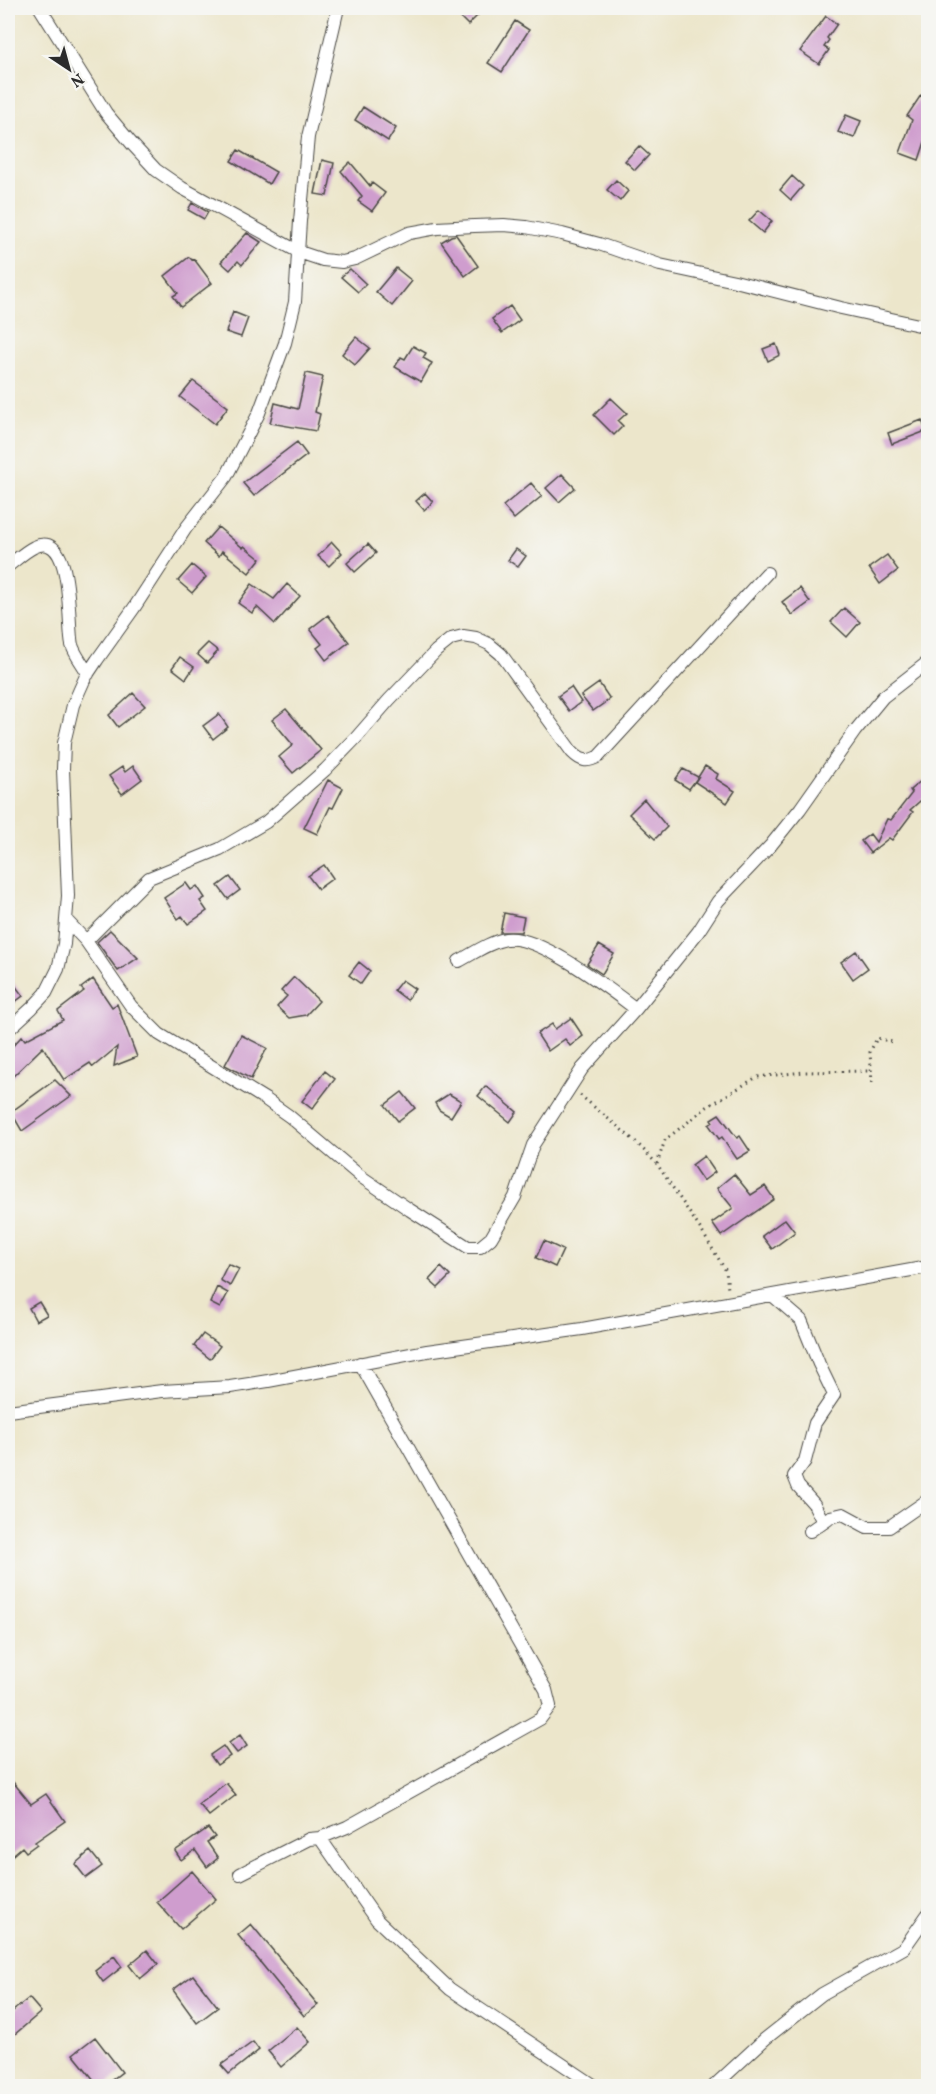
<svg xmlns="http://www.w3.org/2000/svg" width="936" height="2094" font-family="Vollkorn,serif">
<rect width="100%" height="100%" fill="#f6f6f2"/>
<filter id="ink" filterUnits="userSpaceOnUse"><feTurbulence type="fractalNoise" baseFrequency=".0167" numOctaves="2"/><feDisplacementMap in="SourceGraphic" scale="12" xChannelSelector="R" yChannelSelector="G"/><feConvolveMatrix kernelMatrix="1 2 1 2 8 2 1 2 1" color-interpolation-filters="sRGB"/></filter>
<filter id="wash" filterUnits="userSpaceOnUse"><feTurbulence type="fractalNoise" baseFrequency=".008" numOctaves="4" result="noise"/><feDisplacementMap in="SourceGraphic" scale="24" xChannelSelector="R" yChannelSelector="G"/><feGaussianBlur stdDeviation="1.35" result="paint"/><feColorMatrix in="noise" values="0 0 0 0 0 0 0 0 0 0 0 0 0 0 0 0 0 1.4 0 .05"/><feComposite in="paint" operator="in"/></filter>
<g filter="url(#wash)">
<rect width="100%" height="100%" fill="#ece6cb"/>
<g id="blocks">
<path fill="#cf9dce" d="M 464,8 L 485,8 L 468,25 L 457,14 Z
M 826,16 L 837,24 L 827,38 L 829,40 L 824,47 L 829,50 L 819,64 L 800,51 Z
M 515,21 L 529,30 L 502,72 L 488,63 Z
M 921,95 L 928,100 L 928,133 L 919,160 L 900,153 L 912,120 L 907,116 Z
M 363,107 L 396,128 L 388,141 L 355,120 Z
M 846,115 L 861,121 L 854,138 L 838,132 Z
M 639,146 L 649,155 L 635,170 L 625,161 Z
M 238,150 L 276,172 L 269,184 L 231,161 Z
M 322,160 L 334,163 L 327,196 L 315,194 Z
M 350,162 L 370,186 L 372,183 L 385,193 L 372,211 L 358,201 L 362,196 L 341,171 Z
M 792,176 L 803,186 L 791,200 L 780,190 Z
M 616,180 L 628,191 L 620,201 L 607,190 Z
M 192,203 L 208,212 L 204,219 L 188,210 Z
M 759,210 L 772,221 L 763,233 L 749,221 Z
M 247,233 L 261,242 L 242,265 L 238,261 L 230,270 L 221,262 Z
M 456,235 L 478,266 L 465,276 L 441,242 L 451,236 Z
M 189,257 L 192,260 L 194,259 L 212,283 L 181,307 L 173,296 L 178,293 L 165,276 Z
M 396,268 L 412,281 L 392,306 L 376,292 Z
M 350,269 L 366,284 L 358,292 L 341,277 Z
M 510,306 L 520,320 L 502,333 L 492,319 Z
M 233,312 L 248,318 L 241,337 L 226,332 Z
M 356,337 L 370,348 L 355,365 L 342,354 Z
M 776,344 L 780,355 L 768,361 L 763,349 Z
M 413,346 L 426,353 L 423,358 L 432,363 L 421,382 L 395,367 L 401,357 L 405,359 Z
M 306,373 L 323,377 L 315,412 L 320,414 L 316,431 L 270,423 L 275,403 L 298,409 Z
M 193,381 L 228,407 L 215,424 L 180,397 Z
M 611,398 L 627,413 L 618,421 L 623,426 L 614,435 L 594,415 Z
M 922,420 L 926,431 L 892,444 L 888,433 Z
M 297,442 L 307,455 L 254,496 L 243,483 Z
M 562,474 L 575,488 L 559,502 L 546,488 Z
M 531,483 L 542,496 L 514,519 L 503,506 Z
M 425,493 L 433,502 L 424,510 L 416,501 Z
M 218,527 L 243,548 L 244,546 L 260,559 L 249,573 L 222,551 L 219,556 L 204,543 Z
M 332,542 L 342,553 L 329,566 L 318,556 Z
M 368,544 L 376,553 L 355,572 L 347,563 Z
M 516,549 L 526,556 L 518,567 L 508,560 Z
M 887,555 L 898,570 L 880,584 L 869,568 Z
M 192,565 L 206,577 L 192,593 L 178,581 Z
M 252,584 L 274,599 L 287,584 L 300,596 L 275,624 L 257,607 L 252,613 L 238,603 Z
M 800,588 L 810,602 L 792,615 L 782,602 Z
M 844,608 L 860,622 L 847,637 L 831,622 Z
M 328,615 L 349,642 L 326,660 L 317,648 L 322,644 L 310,629 Z
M 208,643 L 218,651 L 207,663 L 197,654 Z
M 180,657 L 194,667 L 186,679 L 172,668 Z
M 599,683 L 610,699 L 593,711 L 581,696 Z
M 571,687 L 581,702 L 569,711 L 558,696 Z
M 133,693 L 145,706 L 118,727 L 109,715 Z
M 286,709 L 321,750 L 293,773 L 279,757 L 293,745 L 272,720 Z
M 219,714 L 228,727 L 213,739 L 203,726 Z
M 133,766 L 142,779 L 122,794 L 109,776 L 122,767 L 125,772 Z
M 705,766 L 718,774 L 716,779 L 735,791 L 727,803 L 695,782 Z
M 683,769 L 698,777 L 689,789 L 675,780 Z
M 328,780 L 343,788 L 333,808 L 330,807 L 317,834 L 304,828 Z
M 922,780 L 928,788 L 928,794 L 910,810 L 913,812 L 892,840 L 889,838 L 870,853 L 861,841 L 870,834 L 876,842 L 887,819 L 891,820 L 912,793 L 910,790 Z
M 644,799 L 667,827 L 655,839 L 629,814 Z
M 324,865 L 333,878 L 318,889 L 308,876 Z
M 230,877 L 240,890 L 228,899 L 218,886 Z
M 186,883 L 191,890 L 197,886 L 205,898 L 200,901 L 207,911 L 188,924 L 182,916 L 178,919 L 164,898 Z
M 504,913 L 524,917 L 521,932 L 500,932 Z
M 110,930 L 138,958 L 118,971 L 97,942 Z
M 599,945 L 614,954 L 602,974 L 587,964 Z
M 856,951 L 868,968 L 853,979 L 841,962 Z
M 359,962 L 370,971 L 361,984 L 349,975 Z
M 8,976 L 23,996 L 8,1007 Z
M 294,977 L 319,1001 L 306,1015 L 289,1018 L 277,1007 L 287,996 L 281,991 Z
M 93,979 L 112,1007 L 117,1004 L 137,1057 L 114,1066 L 117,1047 L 93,1067 L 90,1063 L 64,1080 L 43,1047 L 8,1081 L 8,1051 L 22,1036 L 25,1040 L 63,1020 L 58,1011 L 84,991 L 81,988 Z
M 402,980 L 415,989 L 407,1000 L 394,990 Z
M 571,1018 L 583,1036 L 570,1046 L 565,1039 L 548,1051 L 537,1034 L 552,1024 L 555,1029 Z
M 241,1035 L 267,1048 L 251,1079 L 225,1065 Z
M 325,1071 L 335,1079 L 312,1109 L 302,1101 Z
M 55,1080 L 71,1096 L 22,1131 L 11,1112 Z
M 486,1086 L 517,1112 L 510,1122 L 478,1096 Z
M 402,1092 L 415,1108 L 398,1121 L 385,1105 Z
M 449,1094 L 461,1101 L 451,1117 L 439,1110 L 435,1103 Z
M 719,1114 L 737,1138 L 740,1136 L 750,1151 L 737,1159 L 722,1137 L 719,1139 L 709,1125 L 713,1122 L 711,1119 Z
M 704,1156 L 715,1172 L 703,1181 L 692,1165 Z
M 734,1174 L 751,1195 L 765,1186 L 774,1199 L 721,1236 L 712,1223 L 733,1208 L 717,1188 Z
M 785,1219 L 795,1232 L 772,1249 L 762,1236 Z
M 544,1241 L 563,1250 L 555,1267 L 536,1258 Z
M 228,1264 L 239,1269 L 230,1286 L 220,1280 Z
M 441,1267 L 450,1276 L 438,1288 L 429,1280 Z
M 217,1287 L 228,1293 L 220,1308 L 210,1303 Z
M 39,1302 L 47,1315 L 36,1321 L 29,1308 Z
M 203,1334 L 220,1346 L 210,1359 L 194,1346 Z
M 240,1735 L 247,1746 L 237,1753 L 229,1743 Z
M 223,1746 L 230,1756 L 217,1765 L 210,1755 Z
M 8,1776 L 31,1804 L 46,1794 L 65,1821 L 35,1842 L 37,1844 L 26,1852 L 22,1847 L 8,1859 Z
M 226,1783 L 236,1795 L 209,1816 L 199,1804 Z
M 208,1828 L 215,1837 L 207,1842 L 218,1858 L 207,1867 L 195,1850 L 181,1860 L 175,1851 Z
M 90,1851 L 102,1866 L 86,1878 L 75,1864 Z
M 192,1871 L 216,1899 L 181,1929 L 157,1902 Z
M 251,1924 L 318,2005 L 304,2016 L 238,1935 Z
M 147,1950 L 158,1964 L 140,1979 L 129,1965 Z
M 114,1956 L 122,1967 L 103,1982 L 95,1971 Z
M 193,1975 L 218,2007 L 197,2023 L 173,1990 Z
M 29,1998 L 41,2012 L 8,2040 L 8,2015 Z
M 297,2027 L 310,2042 L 281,2067 L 268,2051 Z
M 95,2037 L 122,2072 L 104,2086 L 99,2086 L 73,2054 Z
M 253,2042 L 259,2050 L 229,2074 L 221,2065 Z"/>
</g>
</g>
<g filter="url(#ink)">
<use href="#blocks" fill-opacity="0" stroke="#484743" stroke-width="1.5"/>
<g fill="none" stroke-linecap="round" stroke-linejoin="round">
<g stroke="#484743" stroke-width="14">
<path id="minor" d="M 40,8 L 106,113 L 132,144 L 156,170 L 182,188 L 299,252 L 323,260 L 342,262 L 355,259 L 409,233 L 437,228 L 474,226 L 504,225 L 526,227 L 562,234 L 599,244 L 660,265 L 735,281 L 841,308 L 928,327
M 8,566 C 16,560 24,552 34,547 C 75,528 67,626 72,645 C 75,655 83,664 88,674
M 66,920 L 86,941 L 131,1006 L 159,1034 L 265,1099 L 289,1116 L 360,1176 L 410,1210 L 468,1247 L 480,1247 L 491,1238 L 515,1197 L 533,1145 L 582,1069 L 636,1009 L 698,932 L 718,901 L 771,845 L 800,809 L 855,731 L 883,697 L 928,662
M 86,941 L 149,878 L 220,849 L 266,822 L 325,770 L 356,738 L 389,700 L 436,651 L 451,639 L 463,636 L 476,638 L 489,644 L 501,654 L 572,752 C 581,761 587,763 599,756 L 767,573
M 459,961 C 474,953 489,942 506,939 C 539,934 609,989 636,1009
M 8,1030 L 32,1008 L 46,993 L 58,969 L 64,944 L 68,896 L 63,769 L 64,743 L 73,705 L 85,678 L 97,660 L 134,608 L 186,528 L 226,477 L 259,413 L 285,343 L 295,302 L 300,221 L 308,137 L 338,8
M 772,1295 L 801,1320 L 819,1364 L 834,1395 L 815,1423 L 805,1461 L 794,1476 L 798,1486 L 814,1504 L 823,1522
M 8,1411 L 162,1391 L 230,1387 L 268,1381 L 427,1351 L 582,1329 L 928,1267
M 810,1531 L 830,1517 L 843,1514 L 867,1527 L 889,1527 L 928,1500
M 320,1838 L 377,1920 L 450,1989 L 595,2086
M 240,1874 L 309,1839 L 320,1838 L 347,1827 L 540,1719 L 550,1706 L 546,1690 L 360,1363
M 714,2086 L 765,2039 L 822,1994 L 904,1948 L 928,1914"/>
</g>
<path stroke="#484743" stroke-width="3" stroke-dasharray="1.5 4.5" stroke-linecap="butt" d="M 872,1083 L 870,1052 L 877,1038 L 892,1042
M 580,1095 L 636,1142 L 657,1164 L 701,1230 L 726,1271 L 728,1289
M 657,1164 L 665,1140 L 707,1107 L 757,1077 L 804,1072 L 870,1071"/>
<use href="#minor" stroke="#fff" stroke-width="12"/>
</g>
</g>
<rect width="936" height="2094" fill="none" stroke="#f6f6f2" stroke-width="30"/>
<g transform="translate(69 69) rotate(144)" stroke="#f6f6f2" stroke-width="4.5" paint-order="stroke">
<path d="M0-4.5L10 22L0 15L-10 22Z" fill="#2b2b2b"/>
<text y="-9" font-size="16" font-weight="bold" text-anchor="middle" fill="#2b2b2b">N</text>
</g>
</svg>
